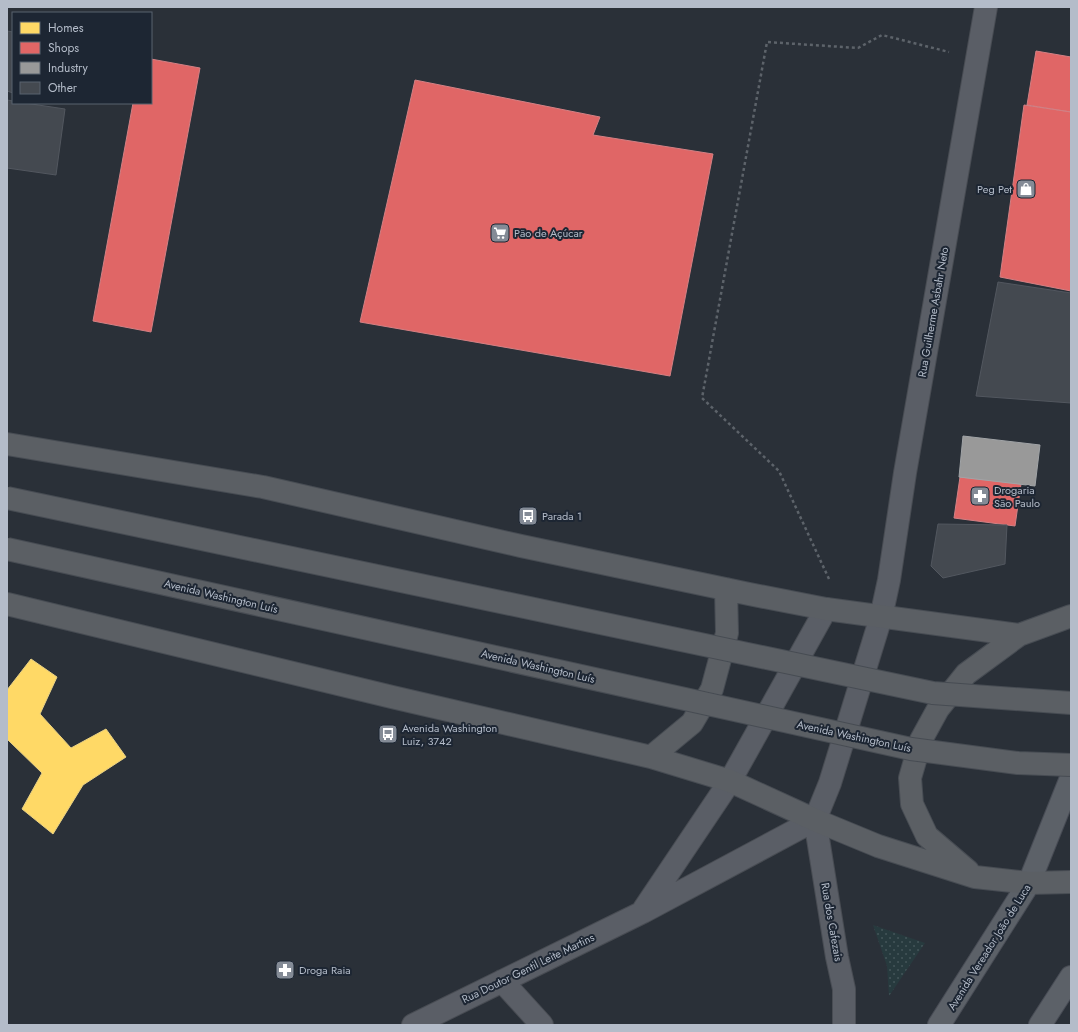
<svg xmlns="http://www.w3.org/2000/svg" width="1078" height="1032" font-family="Jost,sans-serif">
<defs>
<pattern id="grass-dots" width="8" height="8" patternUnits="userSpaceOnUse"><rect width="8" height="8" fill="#273a3e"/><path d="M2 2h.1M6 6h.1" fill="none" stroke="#445559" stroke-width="1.8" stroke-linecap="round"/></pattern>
</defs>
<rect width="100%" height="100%" fill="#2a3038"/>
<path fill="url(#grass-dots)" d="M 873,925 L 925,943 L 889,996 L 887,966 Z"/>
<path fill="#ffd966" stroke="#e8d084" d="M 31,659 L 57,677 L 40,714 L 71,748 L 106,729 L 126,757 L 83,785 L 53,834 L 22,809 L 42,773 L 8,740 L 7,741 L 7,690 Z"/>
<path fill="#e06666" stroke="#d38084" d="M 1036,51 L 1071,57 L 1071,112 L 1027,105 Z
M 151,59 L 200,68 L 151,332 L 93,321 L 133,103 L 151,103 Z
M 415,80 L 600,117 L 593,135 L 713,154 L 670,376 L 360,322 Z
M 1024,105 L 1071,112 L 1071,291 L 1000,277 Z
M 960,477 L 1021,484 L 1015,526 L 954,518 Z"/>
<path fill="#999" stroke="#a1a4a7" d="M 963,436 L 1040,445 L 1035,486 L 959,477 Z"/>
<path fill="#444950" stroke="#52575f" d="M 7,31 L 13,32 L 13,93 L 7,91 Z
M 7,100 L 13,101 L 13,103 L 25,103 L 65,109 L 56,175 L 7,168 Z
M 998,282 L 1071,293 L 1071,403 L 976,396 Z
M 938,524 L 1007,525 L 1005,564 L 943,578 L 931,566 Z"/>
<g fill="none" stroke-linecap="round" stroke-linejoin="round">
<g stroke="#484c53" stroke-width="24">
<path id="minor" d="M 815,820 L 837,957 L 844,989 L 844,1025
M 644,909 L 730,781 L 826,609
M 502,981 L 542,1025
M 413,1025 L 643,912 L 815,820 L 830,783 L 881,617 L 889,580 L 905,473 L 986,7"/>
</g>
<g stroke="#484c55" stroke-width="24">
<path id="primary" d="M 939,1025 L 1029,883 L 1071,778
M 1040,1025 L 1071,977"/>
</g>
<g stroke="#474c53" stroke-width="24">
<path id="trunk" d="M 7,444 L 263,487 L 521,546 L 749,594 L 826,609 L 1019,635
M 7,604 L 392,697 L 651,757 L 730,781 L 815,820 L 878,846 L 975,877 L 1029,883 L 1071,882
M 651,757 L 692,723 L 712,689 L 727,633 L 726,589
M 968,871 L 927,836 L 912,804 L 910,778 L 921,740 L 938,709 L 966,674 L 1019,635 L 1071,616"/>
</g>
<path stroke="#5d636a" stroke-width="2.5" stroke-dasharray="3 3" stroke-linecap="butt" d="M 829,579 L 779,471 L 702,398 L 767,42 L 858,48 L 882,35 L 949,52"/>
<use href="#minor" stroke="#5a5e66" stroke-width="22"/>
<use href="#primary" stroke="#5c6168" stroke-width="22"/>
<use href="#trunk" stroke="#5b5f64" stroke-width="22"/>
<g stroke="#474c53" stroke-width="24" stroke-linecap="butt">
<path id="trunk-bridge" d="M 7,498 L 933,693 L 1071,703
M 7,549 L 911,749 L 1018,763 L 1071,765"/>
</g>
<use href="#trunk-bridge" stroke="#5b5f64" stroke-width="22"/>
</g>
<defs>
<g id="shop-square" transform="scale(1)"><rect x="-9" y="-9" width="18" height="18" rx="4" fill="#848b96" stroke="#1d2633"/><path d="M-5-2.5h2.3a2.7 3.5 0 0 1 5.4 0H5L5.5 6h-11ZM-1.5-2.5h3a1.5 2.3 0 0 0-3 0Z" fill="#fff"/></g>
<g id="supermarket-square" transform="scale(1)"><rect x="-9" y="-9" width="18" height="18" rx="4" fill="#848b96" stroke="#1d2633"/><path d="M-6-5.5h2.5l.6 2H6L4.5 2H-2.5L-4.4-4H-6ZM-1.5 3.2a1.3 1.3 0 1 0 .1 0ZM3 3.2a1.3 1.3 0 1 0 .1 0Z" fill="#fff"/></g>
<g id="pharmacy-square" transform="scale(1)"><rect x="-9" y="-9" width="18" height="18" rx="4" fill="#848b96" stroke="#1d2633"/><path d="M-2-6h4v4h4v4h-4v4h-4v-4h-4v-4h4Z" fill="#fff"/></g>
<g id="bus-square" transform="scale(1)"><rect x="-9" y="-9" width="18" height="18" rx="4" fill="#848b96" stroke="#1d2633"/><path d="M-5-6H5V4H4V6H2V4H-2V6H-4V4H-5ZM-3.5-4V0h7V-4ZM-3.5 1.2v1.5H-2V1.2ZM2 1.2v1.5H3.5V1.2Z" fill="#fff"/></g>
</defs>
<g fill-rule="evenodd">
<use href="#shop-square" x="1026" y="189"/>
<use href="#supermarket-square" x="500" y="233"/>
<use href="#pharmacy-square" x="980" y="496"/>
<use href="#bus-square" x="528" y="516"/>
<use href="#bus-square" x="388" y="734"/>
<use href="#pharmacy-square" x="285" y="970"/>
</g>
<g text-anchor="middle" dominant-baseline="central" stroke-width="4" stroke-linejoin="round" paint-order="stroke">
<g font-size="11" fill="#b4bcc9" stroke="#1d2633" text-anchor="start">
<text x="1012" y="189" text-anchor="end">Peg Pet</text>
<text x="514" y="233">Pão de Açúcar</text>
<text x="994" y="490">Drogaria<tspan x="994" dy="13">São Paulo</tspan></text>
<text x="542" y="516">Parada 1</text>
<text x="402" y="728">Avenida Washington<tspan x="402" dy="13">Luiz, 3742</tspan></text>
<text x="299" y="970">Droga Raia</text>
</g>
<g font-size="11" fill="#b4bcc9" stroke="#1d2633">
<text transform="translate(933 312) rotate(-80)">Rua Guilherme Asbahr Neto</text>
<text transform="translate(221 596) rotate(13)">Avenida Washington Luís</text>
<text transform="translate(538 666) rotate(13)">Avenida Washington Luís</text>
<text transform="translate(854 736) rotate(12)">Avenida Washington Luís</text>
<text transform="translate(832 922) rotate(80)">Rua dos Cafezais</text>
<text transform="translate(989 947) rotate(-58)">Avenida Vereador João de Luca</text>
<text transform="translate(528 968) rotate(-26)">Rua Doutor Gentil Leite Martins</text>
</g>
</g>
<rect width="1078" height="1032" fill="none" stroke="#b4bcc9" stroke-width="16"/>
<rect x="12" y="12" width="140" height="92" fill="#1d2633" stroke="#59626f"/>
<rect x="20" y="22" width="20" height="12" fill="#ffd966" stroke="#59626f"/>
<text x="48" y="32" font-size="12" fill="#b4bcc9">Homes</text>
<rect x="20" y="42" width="20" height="12" fill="#e06666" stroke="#59626f"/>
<text x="48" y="52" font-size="12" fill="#b4bcc9">Shops</text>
<rect x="20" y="62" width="20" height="12" fill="#999999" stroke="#59626f"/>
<text x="48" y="72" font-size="12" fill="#b4bcc9">Industry</text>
<rect x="20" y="82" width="20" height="12" fill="#444950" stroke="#59626f"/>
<text x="48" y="92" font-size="12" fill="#b4bcc9">Other</text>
</svg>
